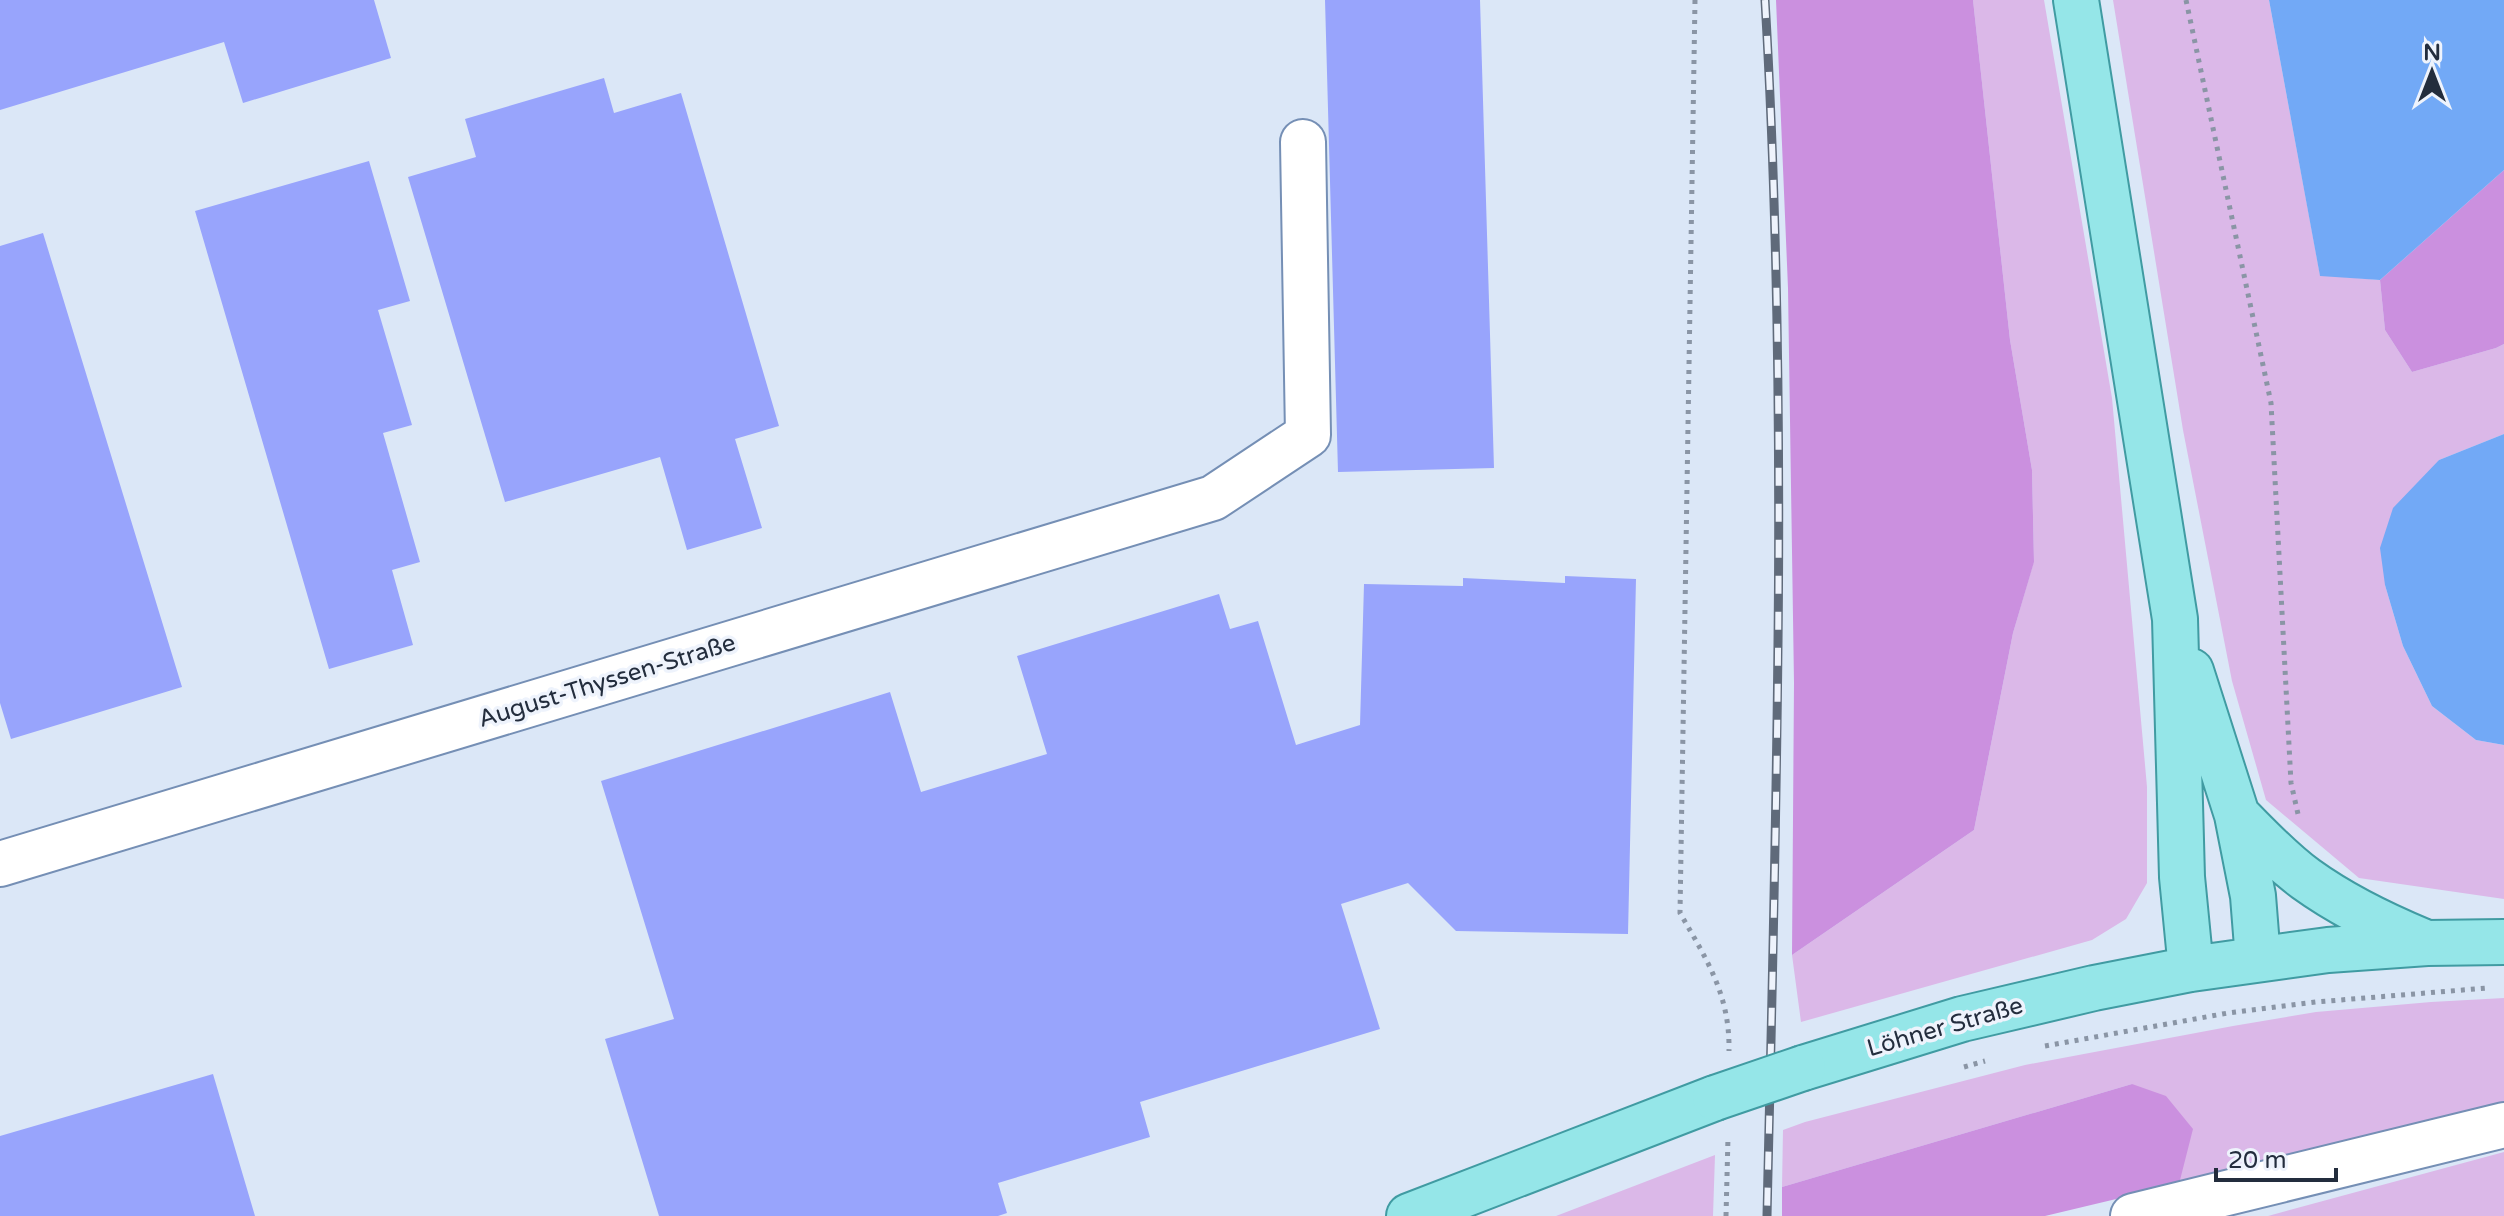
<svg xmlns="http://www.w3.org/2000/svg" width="2504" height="1216" font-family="'Varela Round',sans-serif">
<rect width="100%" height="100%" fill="#dbe7f7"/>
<path fill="#dbb8e8" d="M 1973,0 L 2044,0 L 2112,398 L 2147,787 L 2147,883 L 2126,919 L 2092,940 L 1801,1022 L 1792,955 L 1974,830 L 2013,633 L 2034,561 L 2032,470 L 2010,340 Z
M 2113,0 L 2269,0 L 2320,275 L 2380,280 L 2385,330 L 2412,372 L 2496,348 L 2504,344 L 2504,434 L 2439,460 L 2385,585 L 2403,646 L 2432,706 L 2476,740 L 2504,745 L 2504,899 L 2359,878 L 2266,800 L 2232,681 L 2183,430 Z
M 2504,998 L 2504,1111 L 2179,1184 L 2132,1084 L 1782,1187 L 1783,1130 L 1805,1122 L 2025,1065 L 2233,1026 L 2316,1012 L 2431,1002 Z
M 2504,1152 L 2504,1216 L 2268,1216 Z
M 1715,1155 L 1713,1216 L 1556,1216 Z"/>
<path fill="#cb90df" d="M 1776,0 L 1973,0 L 2010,340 L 2032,470 L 2034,562 L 2013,633 L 1974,830 L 1792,955 L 1794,683 L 1788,288 Z
M 2504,170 L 2504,344 L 2496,348 L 2412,372 L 2385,330 L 2380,280 Z
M 2132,1084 L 2166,1096 L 2193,1129 L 2179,1184 L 2045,1216 L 1782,1216 L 1782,1187 Z"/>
<path fill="#72a9f6" d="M 2269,0 L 2504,0 L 2504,170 L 2380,280 L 2320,276 Z
M 2504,434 L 2504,745 L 2476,740 L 2432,706 L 2403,646 L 2385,585 L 2380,548 L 2393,508 L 2439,460 Z"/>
<path fill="#98a4fc" d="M 0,0 L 374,0 L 391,58 L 243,103 L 224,42 L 0,110 Z
M 1325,0 L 1480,0 L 1494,468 L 1338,472 Z
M 604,78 L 614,113 L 681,93 L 779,426 L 735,439 L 762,528 L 687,550 L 660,457 L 505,502 L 408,177 L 476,157 L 465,119 Z
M 369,161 L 410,301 L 378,310 L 412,425 L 383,433 L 420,562 L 392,570 L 413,645 L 329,669 L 195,211 Z
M 43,233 L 182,687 L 11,739 L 0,703 L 0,246 Z
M 1565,576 L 1636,579 L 1628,934 L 1456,931 L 1408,883 L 1341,904 L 1380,1029 L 1140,1102 L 1150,1137 L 998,1183 L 1007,1213 L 998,1216 L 659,1216 L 605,1039 L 674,1019 L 601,781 L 890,692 L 921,792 L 1047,754 L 1017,656 L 1219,594 L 1230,629 L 1258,621 L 1296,745 L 1360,725 L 1364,584 L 1463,586 L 1463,578 L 1565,583 Z
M 213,1074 L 255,1216 L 0,1216 L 0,1136 Z"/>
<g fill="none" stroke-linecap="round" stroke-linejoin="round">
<g stroke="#758fb5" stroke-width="48">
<path id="minor" d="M 0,864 L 1213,498 L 1308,435 L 1303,142
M 2133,1216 L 2504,1125"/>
</g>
<g stroke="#409ba2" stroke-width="48">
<path id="major" d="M 2076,0 L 2175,619 L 2182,877 L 2191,969
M 2191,671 L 2237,815 L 2253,896 L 2258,959
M 2237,815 C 2259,837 2280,860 2306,879 C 2342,905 2381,924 2422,941
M 1803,1068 L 1962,1019 L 2094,988 L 2191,969 L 2328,950 L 2427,943 L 2504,942
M 1409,1216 L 1715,1098"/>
</g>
<path stroke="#8a95a5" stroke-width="5" stroke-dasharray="4 6" stroke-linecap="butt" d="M 1695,0 L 1680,913 C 1707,960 1730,995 1729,1051
M 2186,0 L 2271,403 L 2291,783 L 2298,814
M 2045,1046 L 2228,1013 L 2316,1002 L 2487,988
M 1964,1067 L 1985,1061
M 1726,1216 L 1728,1137"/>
<use href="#minor" stroke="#fff" stroke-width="44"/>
<use href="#major" stroke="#95e6e8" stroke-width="44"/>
<g stroke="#5f6a7a" stroke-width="9">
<path id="rail" d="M 1765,0 C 1789,405 1776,811 1767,1216"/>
</g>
<use href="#rail" stroke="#eef3fc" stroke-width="6" stroke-dasharray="18" stroke-linecap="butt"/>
<g stroke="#409ba2" stroke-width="48" stroke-linecap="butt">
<path id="major-bridge" d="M 1715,1098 L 1803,1068"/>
</g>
<use href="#major-bridge" stroke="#95e6e8" stroke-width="44"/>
</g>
<g text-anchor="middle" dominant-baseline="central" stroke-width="7" stroke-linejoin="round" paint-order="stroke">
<g font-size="24" fill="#232d3d" stroke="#eef3fc">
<text transform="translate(607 681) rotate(-17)">August-Thyssen-Straße</text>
<text transform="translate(1945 1027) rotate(-16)">Löhner Straße</text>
</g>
</g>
<g transform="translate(2432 72)" stroke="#eef3fc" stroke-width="6" paint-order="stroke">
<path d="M0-6L14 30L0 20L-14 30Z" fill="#232d3d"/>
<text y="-12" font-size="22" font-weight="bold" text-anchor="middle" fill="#232d3d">N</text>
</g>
<path d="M2216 1168v12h120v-12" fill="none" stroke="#232d3d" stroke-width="4"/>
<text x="2228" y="1168" font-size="24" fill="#232d3d" stroke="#eef3fc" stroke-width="6" paint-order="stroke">20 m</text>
</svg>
